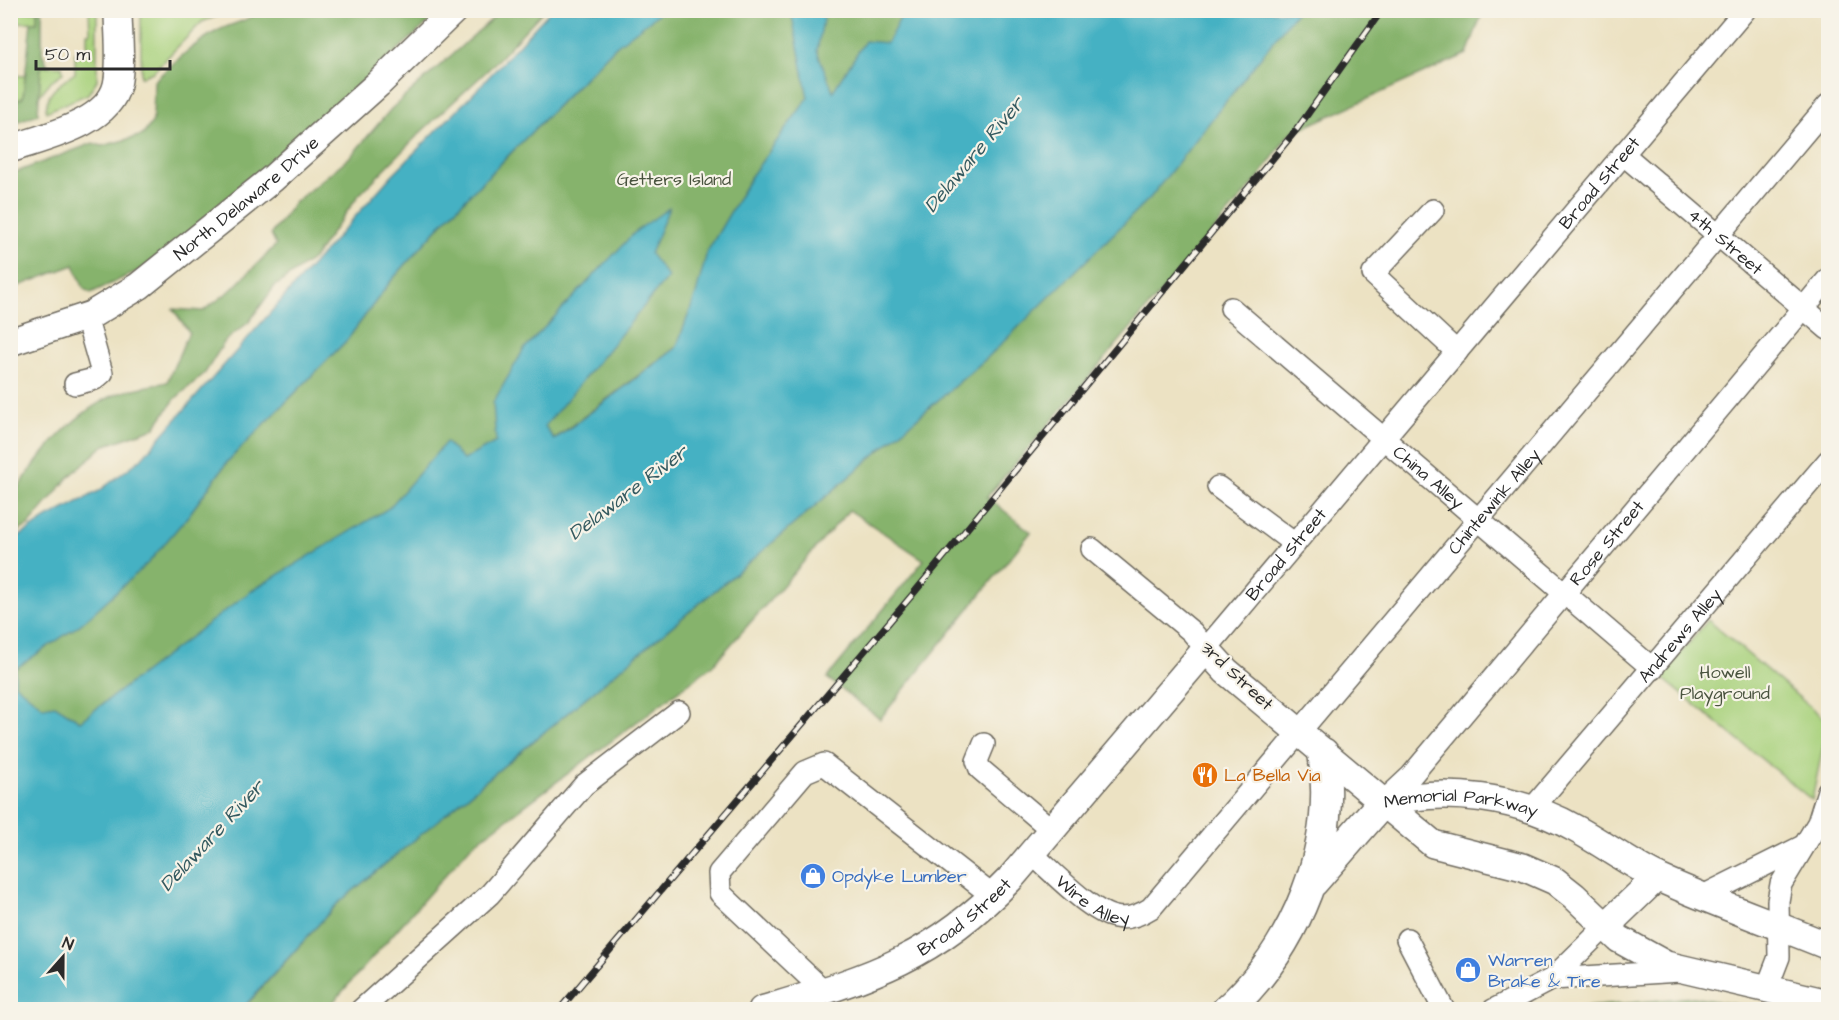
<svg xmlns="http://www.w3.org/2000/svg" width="1839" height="1020" font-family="'Architects Daughter',sans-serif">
<rect width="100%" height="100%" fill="#f7f3e8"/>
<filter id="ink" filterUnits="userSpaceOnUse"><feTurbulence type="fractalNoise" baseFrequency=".0167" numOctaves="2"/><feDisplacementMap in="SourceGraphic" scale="12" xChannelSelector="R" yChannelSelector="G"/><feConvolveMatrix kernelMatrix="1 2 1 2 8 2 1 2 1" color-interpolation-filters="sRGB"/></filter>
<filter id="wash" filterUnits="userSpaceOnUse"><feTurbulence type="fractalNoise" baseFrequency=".008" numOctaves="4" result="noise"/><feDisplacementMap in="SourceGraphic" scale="24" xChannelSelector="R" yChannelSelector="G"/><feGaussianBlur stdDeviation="1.35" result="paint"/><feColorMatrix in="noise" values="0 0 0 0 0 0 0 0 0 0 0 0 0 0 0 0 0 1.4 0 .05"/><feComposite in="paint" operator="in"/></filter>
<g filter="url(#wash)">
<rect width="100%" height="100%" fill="#ece2c3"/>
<path fill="#a8d17c" stroke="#6a7e54" stroke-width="1.5" d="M 10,11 L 37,11 L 37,22 L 11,23 Z
M 89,11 L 97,11 L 97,80 L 88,94 L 46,112 C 45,92 60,84 75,73 L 75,53 L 82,55 L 87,49 L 87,33 L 90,33 Z
M 230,11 L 202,22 L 153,72 L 141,77 L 141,11 Z
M 41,66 L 62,66 L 63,73 L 51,81 L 39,96 Z
M 10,75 L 25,76 L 23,98 L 11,102 Z
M 1708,620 L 1828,722 L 1812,800 L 1661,677 Z"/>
<path fill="#86b36c" stroke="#586f4c" stroke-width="1.5" d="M 37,11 L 42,11 L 42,53 L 48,66 L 41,67 L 38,114 L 11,124 L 11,102 L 23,98 L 31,22 L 37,22 Z
M 260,11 L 441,11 L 240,192 L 142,269 L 91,293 L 84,289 L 74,265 L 11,289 L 11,174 L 93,143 L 102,146 L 143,135 L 153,121 L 154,81 C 174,63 193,44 217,31 C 232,23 247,22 260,11 Z
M 501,11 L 543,11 L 490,68 L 422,131 L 358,196 L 313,259 L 274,287 L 249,322 L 225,341 L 205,373 L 175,399 L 154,428 L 103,446 L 68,478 L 28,526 L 11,535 L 11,495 L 12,497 C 38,457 71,413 117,394 C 132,388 151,386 167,382 L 189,332 L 173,309 L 203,311 L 231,290 L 276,245 L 271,234 L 294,203 L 351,156 L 391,109 Z
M 636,11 L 904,11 L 832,159 L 784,266 L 477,497 L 89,752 L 15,684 L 15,669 L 81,624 L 188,516 L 228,461 L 347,340 L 390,282 L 445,220 L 616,46 Z
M 1296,11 L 1483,11 L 1467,54 L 1289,134 L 1259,177 L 987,497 L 1031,532 L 880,719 L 827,678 L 924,560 L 849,510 L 713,665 L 471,846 L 327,1009 L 242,1010 L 337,904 L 765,549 L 987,358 Z
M 1693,997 L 1760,1009 L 1566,1009 Z"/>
<path fill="#45b1c3" stroke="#386e77" stroke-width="1.5" d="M 551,10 L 662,11 L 616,46 L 445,220 L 390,282 L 347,340 L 228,461 L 188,516 L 149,562 L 81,624 L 15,669 L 15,684 L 43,707 L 55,705 L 80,721 L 251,591 L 389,508 L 446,442 L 463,460 L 496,442 L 493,403 L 524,349 L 636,231 L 669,208 L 650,254 L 668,277 L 545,426 L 554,440 L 676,348 L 696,294 L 707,252 L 752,175 L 808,98 L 791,11 L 825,11 L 817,51 L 833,91 L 865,41 L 887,43 L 904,11 L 1297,11 L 1150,198 L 987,358 L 765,549 L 337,904 L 242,1009 L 11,1009 L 11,542 L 47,518 L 99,491 L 141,459 L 392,175 L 472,95 Z"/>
</g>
<g filter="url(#ink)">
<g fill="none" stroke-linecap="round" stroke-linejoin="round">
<g stroke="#6f6b60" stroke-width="24">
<g id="minor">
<path id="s1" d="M 1623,154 L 1828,329"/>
<path d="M 1433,210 L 1373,274 L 1457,352"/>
<path id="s2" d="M 1231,308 L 1653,669"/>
<path d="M 75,384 L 95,379 L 102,373 L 86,317"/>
<path d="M 1218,487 L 1295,544"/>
<path id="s3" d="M 1092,549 L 1192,632 L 1206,649 L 1745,10"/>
<path d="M 984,744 L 977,761 L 980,769 L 1052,830"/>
<path id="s4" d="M 1382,803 L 1411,776 L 1828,279"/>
<path id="s5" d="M 1532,809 L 1828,461"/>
<path id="s6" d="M 1032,854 C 1052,871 1090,912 1115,917 C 1128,920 1140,915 1151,908 L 1828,105"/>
<path d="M 1703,896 L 1801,847"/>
<path d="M 1407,939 L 1444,1010"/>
<path d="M 1552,979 L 1680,971"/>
<path d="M 1767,988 L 1779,957 L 1778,901 L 1781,884 L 1818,823 L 1828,791"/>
<path d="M 824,991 L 720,893 L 719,873 L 805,772 L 824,764 L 994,897"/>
<path d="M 361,1010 L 490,894 L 584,785 L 679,712"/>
<path d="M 1493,1010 L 1552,979 L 1605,927"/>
</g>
</g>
<g stroke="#6f6b60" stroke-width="30">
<g id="major">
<path d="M 10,149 C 44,137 108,124 117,85 C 122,62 118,34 118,10"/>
<path id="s7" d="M 10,342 L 91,315 L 139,286 L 272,179 L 378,84 L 454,10"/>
<path id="s8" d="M 1382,803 C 1446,786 1519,797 1576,829 C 1604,844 1630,864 1659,878 C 1714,903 1772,923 1828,946"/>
<path d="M 1605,927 L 1657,877"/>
<path id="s9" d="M 762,1010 C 867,978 931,961 1010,879 L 1206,649 L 1226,671 L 1433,844 L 1523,867 L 1555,881 L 1574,896 L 1619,939 L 1666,965 L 1828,1003"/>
</g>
</g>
<g stroke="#6f6b60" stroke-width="33">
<path id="highway" d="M 1313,882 L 1382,803
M 1227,1010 C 1296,948 1338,845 1323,753"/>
</g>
<use href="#minor" stroke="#fff" stroke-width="21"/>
<use href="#major" stroke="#fff" stroke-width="27"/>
<use href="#highway" stroke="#fff" stroke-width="30"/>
<g stroke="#2b2b2b" stroke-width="7">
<path id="rail" d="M 559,1010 L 913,594 L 1297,129 L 1382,10"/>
</g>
<use href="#rail" stroke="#f7f3e8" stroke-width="4.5" stroke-dasharray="14" stroke-linecap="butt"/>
</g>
</g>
<defs>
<g id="restaurant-disc" transform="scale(1.35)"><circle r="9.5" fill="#e8710a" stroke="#f7f3e8"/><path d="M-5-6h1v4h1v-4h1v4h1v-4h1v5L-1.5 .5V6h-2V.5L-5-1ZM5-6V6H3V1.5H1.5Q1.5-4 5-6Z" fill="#fff"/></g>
<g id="shop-disc" transform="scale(1.35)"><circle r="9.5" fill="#3f7fe0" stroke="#f7f3e8"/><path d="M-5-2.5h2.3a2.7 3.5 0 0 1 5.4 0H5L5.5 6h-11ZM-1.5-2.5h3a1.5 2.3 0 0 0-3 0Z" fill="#fff"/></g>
</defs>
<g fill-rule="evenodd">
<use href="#restaurant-disc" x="1205" y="775"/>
<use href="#shop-disc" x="813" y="876"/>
<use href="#shop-disc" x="1468" y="970"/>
</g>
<g text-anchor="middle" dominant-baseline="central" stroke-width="4.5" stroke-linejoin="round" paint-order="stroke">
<g font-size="18" fill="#4a543f" stroke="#f7f3e8">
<text x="674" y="179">Getters Island</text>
<text x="1725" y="672">Howell<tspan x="1725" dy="21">Playground</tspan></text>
</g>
<g font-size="18" fill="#2b2b2b" stroke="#f7f3e8">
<text stroke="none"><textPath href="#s3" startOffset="762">Broad Street</textPath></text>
<text stroke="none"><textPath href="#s7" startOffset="280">North Delaware Drive</textPath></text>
<text stroke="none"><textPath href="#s1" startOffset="135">4th Street</textPath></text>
<text stroke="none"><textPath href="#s2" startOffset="260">China Alley</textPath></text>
<text stroke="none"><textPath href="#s6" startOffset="675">Chintewink Alley</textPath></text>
<text stroke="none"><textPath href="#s4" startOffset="344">Rose Street</textPath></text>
<text stroke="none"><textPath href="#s3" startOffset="276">Broad Street</textPath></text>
<text stroke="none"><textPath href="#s5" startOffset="228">Andrews Alley</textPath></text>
<text transform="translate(1237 676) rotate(43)">3rd Street</text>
<text stroke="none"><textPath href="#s8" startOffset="80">Memorial Parkway</textPath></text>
<text stroke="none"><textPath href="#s6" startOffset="78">Wire Alley</textPath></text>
<text stroke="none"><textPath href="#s9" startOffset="225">Broad Street</textPath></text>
</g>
<g font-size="18" fill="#c56008" stroke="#f7f3e8" text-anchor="start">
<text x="1224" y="775">La Bella Via</text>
</g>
<g font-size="18" fill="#366cbe" stroke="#f7f3e8" text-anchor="start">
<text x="832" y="876">Opdyke Lumber</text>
<text x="1488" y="960">Warren<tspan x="1488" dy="21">Brake &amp; Tire</tspan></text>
</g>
<g font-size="20" font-style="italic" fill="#345a60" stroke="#f7f3e8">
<text transform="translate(974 155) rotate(-50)">Delaware River</text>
<text transform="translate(628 493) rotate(-37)">Delaware River</text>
<text transform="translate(212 836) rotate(-47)">Delaware River</text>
</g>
</g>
<rect width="1839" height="1020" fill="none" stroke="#f7f3e8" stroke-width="36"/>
<g transform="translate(63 957) rotate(21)" stroke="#f7f3e8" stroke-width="4.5" paint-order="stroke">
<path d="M0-4.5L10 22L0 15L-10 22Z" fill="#2b2b2b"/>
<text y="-9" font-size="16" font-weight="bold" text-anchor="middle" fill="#2b2b2b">N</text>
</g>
<path d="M36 60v9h134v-9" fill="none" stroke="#2b2b2b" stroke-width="3"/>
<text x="45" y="60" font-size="18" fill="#2b2b2b" stroke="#f7f3e8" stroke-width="4.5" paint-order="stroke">50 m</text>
</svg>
